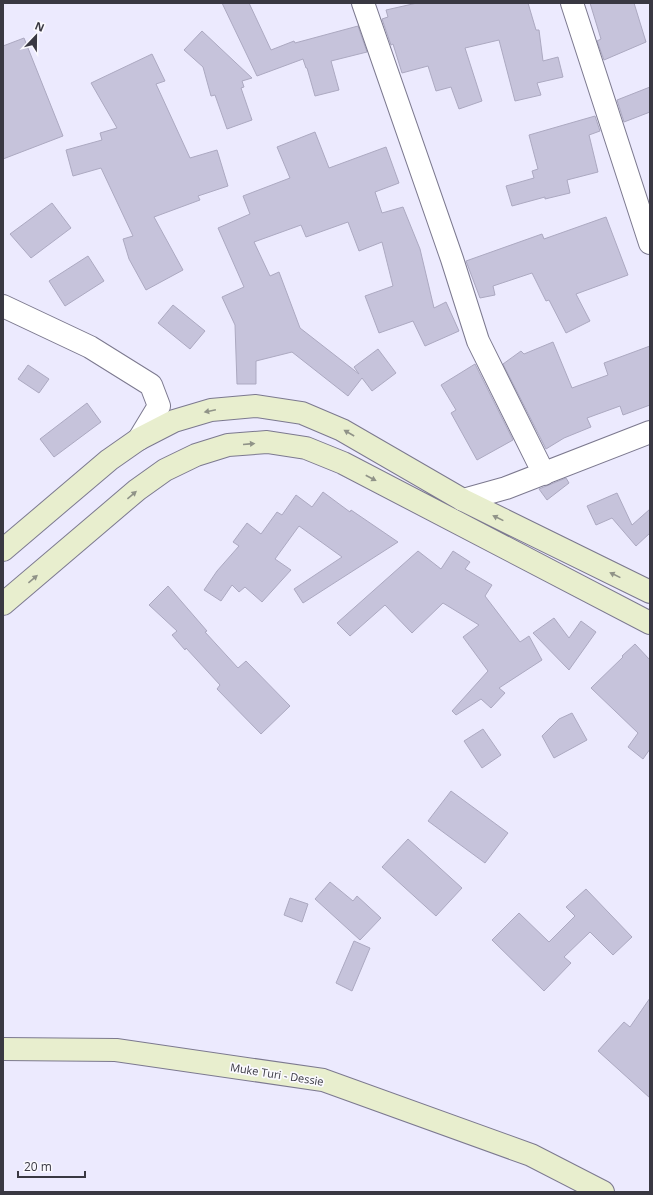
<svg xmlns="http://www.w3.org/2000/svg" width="653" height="1195" font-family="'Open Sans',sans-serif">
<rect width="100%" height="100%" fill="#eceafe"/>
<path fill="#c6c3db" stroke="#aca9c1" d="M 222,3 L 249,3 L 271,50 L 294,41 L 295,43 L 358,26 L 367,52 L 331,61 L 339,90 L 315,96 L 307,68 L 306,68 L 303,59 L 257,76 Z
M 417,3 L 528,3 L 536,30 L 539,30 L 543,61 L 558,57 L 563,77 L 537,83 L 541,95 L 515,101 L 499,40 L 465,48 L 482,101 L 459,109 L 451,87 L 436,91 L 428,66 L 402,73 L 393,44 L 391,45 L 382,19 L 388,17 L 386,10 Z
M 590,3 L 634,3 L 646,42 L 604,60 L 597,41 L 601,39 Z
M 202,31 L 252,78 L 242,81 L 244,87 L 241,88 L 252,120 L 227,129 L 215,95 L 211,96 L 203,67 L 184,50 Z
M 24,38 L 63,136 L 3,159 L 3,46 Z
M 152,54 L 165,81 L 156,84 L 190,158 L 217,150 L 228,186 L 198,196 L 200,200 L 154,217 L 183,270 L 146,290 L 129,259 L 123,239 L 133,236 L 101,168 L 73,176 L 66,150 L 102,140 L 100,133 L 117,128 L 91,83 Z
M 650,87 L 650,112 L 624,122 L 617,100 Z
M 595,116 L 600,131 L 589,135 L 598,172 L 567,180 L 570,193 L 545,199 L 545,197 L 512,206 L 506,186 L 534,178 L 532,171 L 538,169 L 529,135 Z
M 315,132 L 329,168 L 386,147 L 399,183 L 375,192 L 382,213 L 403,207 L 420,249 L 434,308 L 446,302 L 459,331 L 425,346 L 413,321 L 379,333 L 365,296 L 393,286 L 382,242 L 359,251 L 348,222 L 306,237 L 301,225 L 254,242 L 270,276 L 279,272 L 300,328 L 359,374 L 354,367 L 378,349 L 396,373 L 372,391 L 362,378 L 348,396 L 292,352 L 256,361 L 256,384 L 237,384 L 235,325 L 222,297 L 244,287 L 218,228 L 250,214 L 243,196 L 290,178 L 277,147 Z
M 52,203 L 71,228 L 31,258 L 10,234 Z
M 606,217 L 628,275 L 576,294 L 590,321 L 566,333 L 549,300 L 546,301 L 532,273 L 493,286 L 495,295 L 480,298 L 466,261 L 542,234 L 544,239 Z
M 88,256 L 104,281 L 65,306 L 49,281 Z
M 173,305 L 205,331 L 190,349 L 158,323 Z
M 553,342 L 572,388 L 608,375 L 604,363 L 650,346 L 650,405 L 623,415 L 620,406 L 587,418 L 591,427 L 564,438 L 546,449 L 503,364 L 521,351 L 524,354 Z
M 475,364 L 513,440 L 477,460 L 451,413 L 456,410 L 441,385 Z
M 28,365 L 49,379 L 39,393 L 18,379 Z
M 87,403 L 101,422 L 54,457 L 40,439 Z
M 566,478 L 569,483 L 547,500 L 539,489 Z
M 323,492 L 350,512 L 351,510 L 398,542 L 303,603 L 294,589 L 342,557 L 299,526 L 275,559 L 291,570 L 262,602 L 245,587 L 239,592 L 232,585 L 221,601 L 204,590 L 217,571 L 239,546 L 233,542 L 247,523 L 261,534 L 277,512 L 282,515 L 296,495 L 312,507 Z
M 617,493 L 632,525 L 650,509 L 650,533 L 636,546 L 612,518 L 596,525 L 587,506 Z
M 418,551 L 441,569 L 453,551 L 470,562 L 465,569 L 492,585 L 485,596 L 520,642 L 529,636 L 542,660 L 499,688 L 505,693 L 491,708 L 481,699 L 456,715 L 452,711 L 488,671 L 463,637 L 479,625 L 443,603 L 412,633 L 385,605 L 350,636 L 337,623 Z
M 168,586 L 207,631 L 205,632 L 238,668 L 246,661 L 290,706 L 261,734 L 217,689 L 220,685 L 186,648 L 185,650 L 172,635 L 177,631 L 149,605 Z
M 554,618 L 569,638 L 581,621 L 596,632 L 569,670 L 533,633 Z
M 635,644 L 650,660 L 650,749 L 643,759 L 628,747 L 638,733 L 591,688 L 623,657 L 622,656 Z
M 572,713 L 587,740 L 554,758 L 542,736 L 559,719 Z
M 483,729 L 501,755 L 482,768 L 464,741 Z
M 451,791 L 508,833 L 485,863 L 428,821 Z
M 408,839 L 462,888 L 436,916 L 382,867 Z
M 330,882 L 353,901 L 357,896 L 381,918 L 360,940 L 315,899 Z
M 586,889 L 632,937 L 613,955 L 590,932 L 564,957 L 571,963 L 544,991 L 492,940 L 519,913 L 549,942 L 575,916 L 566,907 Z
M 290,898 L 308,904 L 302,922 L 284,915 Z
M 354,941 L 370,948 L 352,991 L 336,983 Z
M 650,998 L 650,1098 L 598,1051 L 624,1022 L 630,1027 Z"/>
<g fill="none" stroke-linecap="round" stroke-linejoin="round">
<g stroke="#7c798f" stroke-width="24">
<path id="street" d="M 363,3 L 452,259 L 478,341 L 544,474
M 572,3 L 650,243
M 3,306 L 90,347 L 151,385 L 159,406 L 139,439
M 463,500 L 506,488 L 650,432"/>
</g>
<g stroke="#7c798f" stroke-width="24">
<path id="secondary" d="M 3,550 L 109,460 L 139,439 L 174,421 L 211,410 L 256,406 L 302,413 L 342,430 L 463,500 L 650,592
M 3,604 L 137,490 L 165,470 L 196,455 L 228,445 L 267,442 L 306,448 L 343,463 L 650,623
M 3,1049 L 116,1050 L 323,1080 L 531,1155 L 603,1192"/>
</g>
<use href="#street" stroke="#fff" stroke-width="22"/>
<use href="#secondary" stroke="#e8eece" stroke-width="22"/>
</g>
<defs><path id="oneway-solid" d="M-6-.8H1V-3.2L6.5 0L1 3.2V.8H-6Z"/></defs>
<g fill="#909388">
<use href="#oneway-solid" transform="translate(210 411) rotate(168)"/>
<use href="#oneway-solid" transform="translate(349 433) rotate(-150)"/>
<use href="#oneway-solid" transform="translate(249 444) rotate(-5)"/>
<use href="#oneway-solid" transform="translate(371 478) rotate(28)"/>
<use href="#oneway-solid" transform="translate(132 495) rotate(-40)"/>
<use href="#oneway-solid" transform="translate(498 518) rotate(-154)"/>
<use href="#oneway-solid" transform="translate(615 575) rotate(-154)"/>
<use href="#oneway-solid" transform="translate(33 579) rotate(-40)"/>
</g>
<g text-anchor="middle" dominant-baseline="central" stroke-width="3.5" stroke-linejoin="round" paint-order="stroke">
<g font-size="11" fill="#393842" stroke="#faf9fe">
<text transform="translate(277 1074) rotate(9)">Muke Turi - Dessie</text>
</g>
</g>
<rect width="653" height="1195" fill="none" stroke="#393842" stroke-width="8"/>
<g transform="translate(36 36) rotate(22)" stroke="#faf9fe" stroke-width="3" paint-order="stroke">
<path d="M0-3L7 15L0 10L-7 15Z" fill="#393842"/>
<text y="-6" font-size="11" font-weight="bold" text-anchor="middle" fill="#393842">N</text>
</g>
<path d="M18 1171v6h67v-6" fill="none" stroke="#393842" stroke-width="2"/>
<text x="24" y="1171" font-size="12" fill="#393842" stroke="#faf9fe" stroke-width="3" paint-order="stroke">20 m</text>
</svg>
